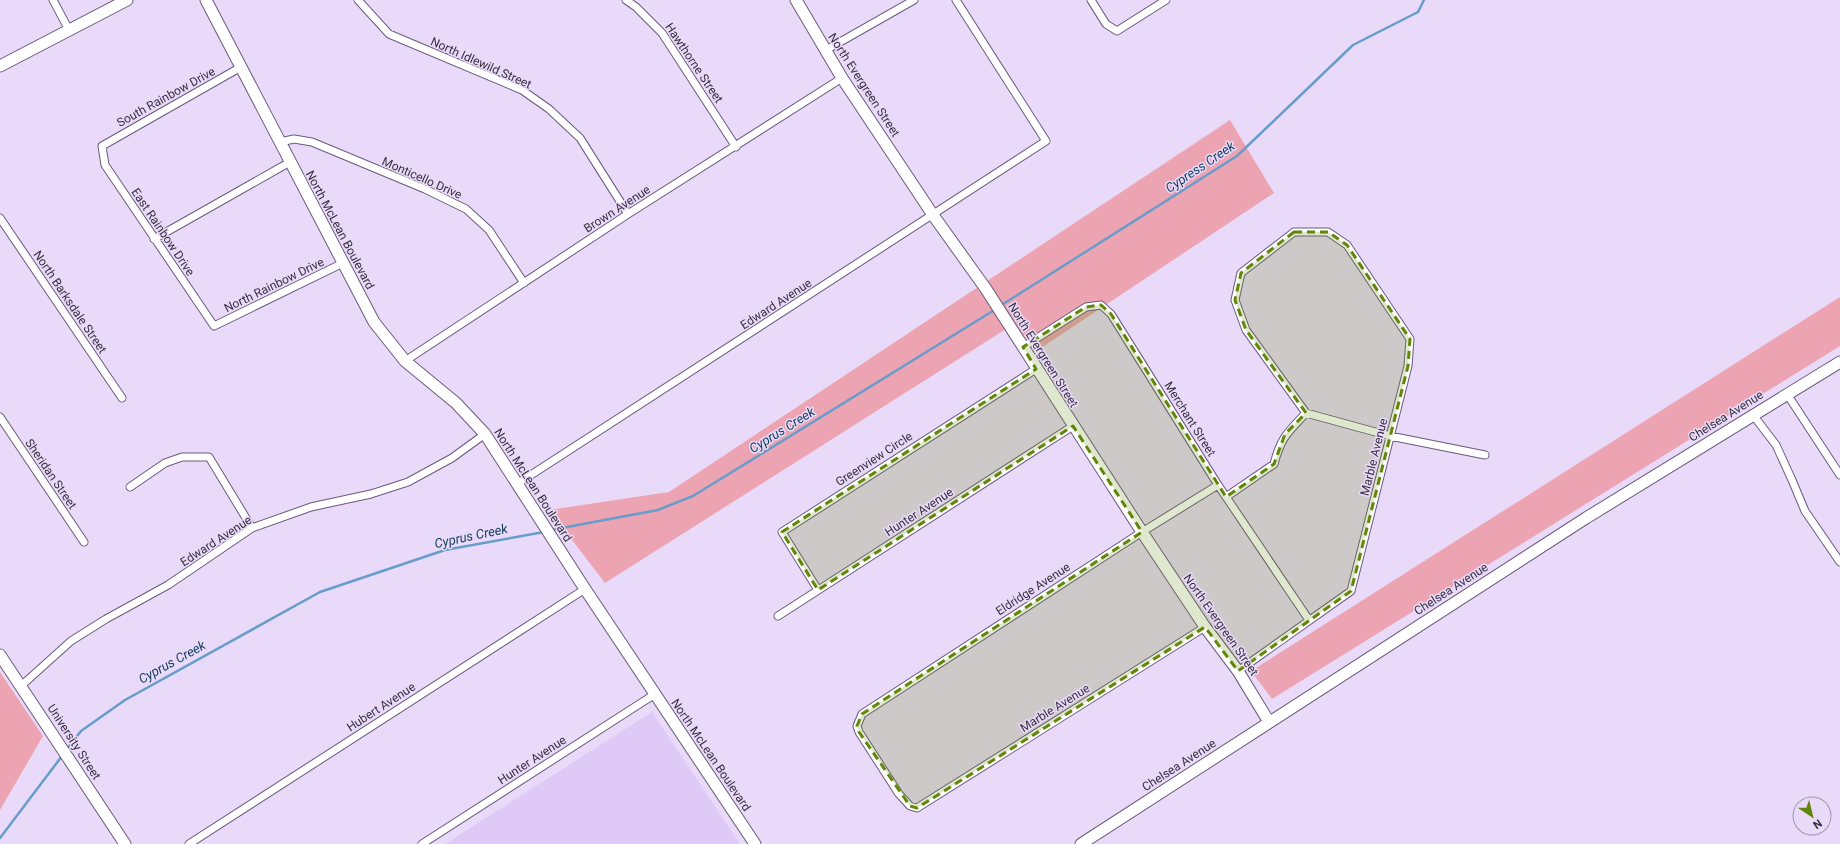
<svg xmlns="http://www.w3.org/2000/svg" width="1840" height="844" font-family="Roboto,sans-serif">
<rect width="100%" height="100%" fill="#e9daf9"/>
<path fill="#dfc9f7" d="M 652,712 L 740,844 L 445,844 Z"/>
<path fill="#eda4b2" d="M 1230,120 L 1274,193 L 1035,352 L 1014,324 L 605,583 L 549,510 L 669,492 Z
M 1840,297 L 1840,346 L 1272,699 L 1251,671 Z
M 0,672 L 43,736 L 0,810 Z"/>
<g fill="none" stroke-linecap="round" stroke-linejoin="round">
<path stroke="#679ccb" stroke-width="2.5" d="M 1000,306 L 1237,156 L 1353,45 L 1418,12 L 1424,0
M 551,530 L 658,510 L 693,496 L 996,309
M 66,750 L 81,731 L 125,700 L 320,592 L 445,550 L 544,532
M 0,838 L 62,756"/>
<g stroke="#6b5a7c" stroke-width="9">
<path id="street" d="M 53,0 L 69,30
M 358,0 L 389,34 L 522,90 L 549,109 L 580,138 L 628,214
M 626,0 L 636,7 L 662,33 L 736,147
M 1091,0 L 1106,24 L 1117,31 L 1166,0
M 826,50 L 914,0
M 241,67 L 102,146 L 105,165 L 214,326 L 343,263
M 280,142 L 294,139 L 312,142 L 425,189 L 466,209 L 489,230 L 524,283
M 0,218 L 122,398
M 154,239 L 290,162
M 1023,347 L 1086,307 L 1101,305 L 1111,314 L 1218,485 L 1309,620
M 405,361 L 628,214 L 842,78
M 1787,394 L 1840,475
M 1753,415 L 1776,445 L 1792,480 L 1805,511 L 1840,562
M 0,417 L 84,542
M 517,484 L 1046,141 L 956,0
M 130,487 L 165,463 L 182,457 L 209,457 L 252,528
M 1226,497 L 1274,464 C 1281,437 1288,432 1306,413 L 1390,436 L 1485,455
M 818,590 L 782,532 L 1036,369
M 778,616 L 1073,426
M 1205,627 L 917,808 L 910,806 L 899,794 L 859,732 L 857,726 L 862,714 L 1142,532 L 1218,485
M 1238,671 L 1351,591 L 1408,366 L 1410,339 L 1347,245 L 1328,232 L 1294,232 L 1241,273 L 1235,300 L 1246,330 L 1306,413
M 21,686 L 71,641 L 106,619 L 168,585 L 252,528 L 311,507 L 371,494 L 408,482 L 452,458 L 485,434
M 189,844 L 585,589
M 422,844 L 655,694"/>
</g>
<g stroke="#6b5a7c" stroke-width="13">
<path id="secondary" d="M 206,0 L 374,322 L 405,361 L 456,403 L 485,434 L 585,589 L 755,844
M 796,0 L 842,78 L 933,215 L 986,289 L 1142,532 L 1205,627 L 1238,671 L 1269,722
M 0,66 L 127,0
M 0,655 L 125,844
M 1081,844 L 1586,518 L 1840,362"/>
</g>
<use href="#street" stroke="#fff" stroke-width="7"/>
<use href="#secondary" stroke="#fff" stroke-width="11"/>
</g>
<path fill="#618609" fill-opacity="0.2" stroke="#618609" stroke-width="3" stroke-dasharray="8 5" stroke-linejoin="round" d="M 1294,232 L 1328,232 L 1347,245 L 1410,339 L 1408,366 L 1351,591 L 1238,671 L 1205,627 L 917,808 L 910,806 L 859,732 L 857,726 L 862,714 L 1142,532 L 1073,426 L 818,590 L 782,532 L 1036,369 L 1023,347 L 1086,307 L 1101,305 L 1111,314 L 1226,497 L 1274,464 L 1285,434 L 1306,413 L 1246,330 L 1235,300 L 1241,273 Z"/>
<g text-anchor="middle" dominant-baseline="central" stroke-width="3" stroke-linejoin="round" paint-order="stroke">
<g font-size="12" fill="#372f3f" stroke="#e9daf9">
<text transform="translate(481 63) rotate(24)">North Idlewild Street</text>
<text transform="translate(694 63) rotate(56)">Hawthorne Street</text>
<text transform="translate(864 85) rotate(57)">North Evergreen Street</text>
<text transform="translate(166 97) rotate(-29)">South Rainbow Drive</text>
<text transform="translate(422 178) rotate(24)">Monticello Drive</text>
<text transform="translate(617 209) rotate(-33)">Brown Avenue</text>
<text transform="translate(340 230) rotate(62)">North McLean Boulevard</text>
<text transform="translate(163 232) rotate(56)">East Rainbow Drive</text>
<text transform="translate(274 285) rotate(-26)">North Rainbow Drive</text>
<text transform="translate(70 302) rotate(56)">North Barksdale Street</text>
<text transform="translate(776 304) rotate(-33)">Edward Avenue</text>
<text transform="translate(1043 355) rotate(58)">North Evergreen Street</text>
<text transform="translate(1726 416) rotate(-32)">Chelsea Avenue</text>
<text transform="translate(1190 419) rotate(58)">Merchant Street</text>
<text transform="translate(1374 457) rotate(-76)">Marble Avenue</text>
<text transform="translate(874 459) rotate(-33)">Greenview Circle</text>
<text transform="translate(51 474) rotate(56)">Sheridan Street</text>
<text transform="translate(533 485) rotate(57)">North McLean Boulevard</text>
<text transform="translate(919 512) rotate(-33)">Hunter Avenue</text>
<text transform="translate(216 541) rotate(-33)">Edward Avenue</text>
<text transform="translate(1033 589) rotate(-33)">Eldridge Avenue</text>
<text transform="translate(1451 589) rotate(-33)">Chelsea Avenue</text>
<text transform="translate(1221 625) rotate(55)">North Evergreen Street</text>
<text transform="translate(381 707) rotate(-33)">Hubert Avenue</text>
<text transform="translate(1055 708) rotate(-32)">Marble Avenue</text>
<text transform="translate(74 742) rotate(57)">University Street</text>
<text transform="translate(711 755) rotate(56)">North McLean Boulevard</text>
<text transform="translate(532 760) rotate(-33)">Hunter Avenue</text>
<text transform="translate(1179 765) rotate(-33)">Chelsea Avenue</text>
</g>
<g font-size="13" font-style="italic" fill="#133b5b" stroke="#e9daf9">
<text transform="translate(1200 167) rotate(-34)">Cypress Creek</text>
<text transform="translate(782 430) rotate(-32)">Cyprus Creek</text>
<text transform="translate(471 536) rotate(-12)">Cyprus Creek</text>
<text transform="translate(172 662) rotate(-29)">Cyprus Creek</text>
</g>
</g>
<g transform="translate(1812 816) rotate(145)"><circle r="19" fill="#e9daf9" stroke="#a296af"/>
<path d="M0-3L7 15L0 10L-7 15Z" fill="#618609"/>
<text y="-6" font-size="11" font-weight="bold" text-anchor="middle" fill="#372f3f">N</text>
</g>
</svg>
